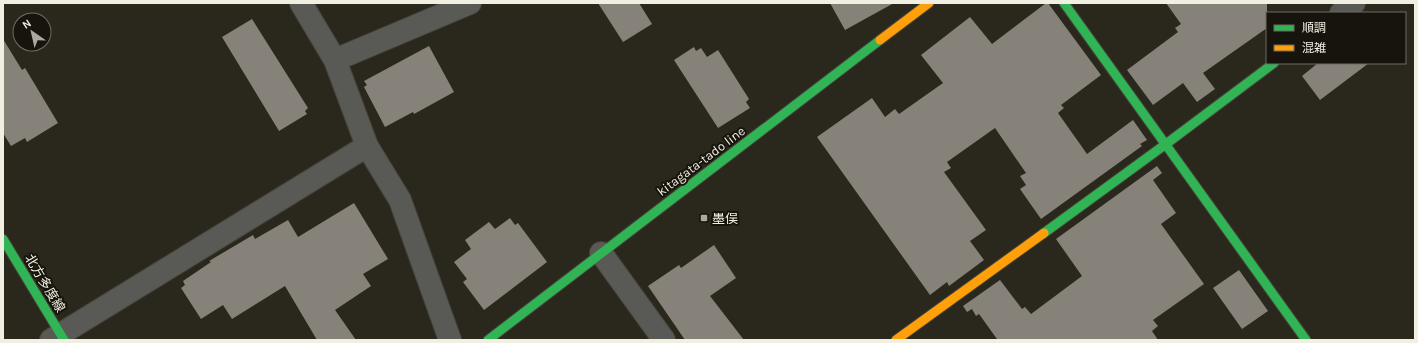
<svg xmlns="http://www.w3.org/2000/svg" width="1418" height="343" font-family="Karla,'Noto Sans JP',sans-serif">
<rect width="100%" height="100%" fill="#2a281d"/>
<path fill="#868279" d="M 598,3 L 639,3 L 652,24 L 623,42 Z
M 830,3 L 894,3 L 845,30 Z
M 1046,3 L 1048,3 L 1101,75 L 1061,105 L 1064,108 L 1058,113 L 1087,154 L 1133,120 L 1147,140 L 1140,144 L 1142,146 L 1041,219 L 1020,189 L 1026,185 L 1020,176 L 1026,173 L 995,128 L 947,162 L 951,168 L 944,172 L 986,230 L 970,241 L 984,260 L 949,286 L 947,282 L 930,295 L 817,137 L 872,98 L 885,117 L 895,109 L 899,114 L 943,83 L 921,55 L 970,17 L 992,44 Z
M 1166,3 L 1267,3 L 1267,28 L 1203,73 L 1215,89 L 1197,102 L 1183,83 L 1153,105 L 1127,70 L 1178,32 L 1175,28 L 1181,24 Z
M 252,19 L 308,108 L 305,111 L 307,114 L 279,131 L 222,37 Z
M 3,39 L 22,70 L 25,68 L 58,123 L 27,142 L 25,138 L 11,146 L 3,133 Z
M 429,46 L 454,92 L 414,114 L 413,112 L 385,127 L 364,87 L 367,85 L 364,81 Z
M 694,47 L 696,51 L 701,48 L 707,57 L 718,50 L 749,99 L 746,102 L 750,108 L 718,128 L 674,60 Z
M 1318,63 L 1369,63 L 1320,100 L 1302,76 Z
M 1157,166 L 1162,173 L 1153,180 L 1176,213 L 1161,224 L 1204,284 L 1153,320 L 1158,326 L 1152,331 L 1158,340 L 996,340 L 997,339 L 979,314 L 976,316 L 972,309 L 967,312 L 963,306 L 1000,280 L 1022,309 L 1025,307 L 1031,314 L 1082,276 L 1056,239 Z
M 354,203 L 388,259 L 363,274 L 371,286 L 335,310 L 356,340 L 317,340 L 285,286 L 232,319 L 223,305 L 201,319 L 181,288 L 185,285 L 183,281 L 211,262 L 209,261 L 253,235 L 255,239 L 288,220 L 298,237 Z
M 510,218 L 515,225 L 518,223 L 547,262 L 484,310 L 463,282 L 467,279 L 454,262 L 471,249 L 465,240 L 489,222 L 495,229 Z
M 714,245 L 736,278 L 710,296 L 744,340 L 685,340 L 648,286 L 679,265 L 681,268 Z
M 1239,270 L 1268,311 L 1242,329 L 1213,288 Z"/>
<g fill="none" stroke-linecap="round" stroke-linejoin="round">
<g stroke="#454339" stroke-width="24">
<path id="street" d="M 301,3 L 335,60 L 367,146 L 400,200 L 450,340
M 1341,13 L 1354,3
M 335,60 L 470,3
M 601,253 L 664,340
M 51,340 L 367,146"/>
</g>
<g stroke="#454339" stroke-width="11">
<path id="fast" d="M 1064,3 L 1306,340
M 1044,233 L 1166,144 L 1274,63
M 3,239 L 64,340
M 488,340 L 880,40"/>
</g>
<g stroke="#454339" stroke-width="11">
<path id="slow" d="M 880,40 L 929,3
M 896,340 L 1044,233"/>
</g>
<use href="#street" stroke="#595956" stroke-width="22"/>
<use href="#fast" stroke="#30b455" stroke-width="9"/>
<use href="#slow" stroke="#ff9f0a" stroke-width="9"/>
</g>
<rect fill="#aba99d" stroke="#16140c" stroke-width="1.5" x="700" y="214" width="8" height="8" rx="2"/>
<g text-anchor="middle" dominant-baseline="central" stroke-width="4" stroke-linejoin="round" paint-order="stroke">
<g font-size="13" fill="#f1eee2" stroke="#16140c">
<text transform="translate(701 161) rotate(-37)">kitagata-tado line</text>
<text transform="translate(45 283) rotate(59)">北方多度線</text>
</g>
<g font-size="13" fill="#f1eee2" stroke="#16140c" text-anchor="start">
<text x="712" y="218">墨俣</text>
</g>
</g>
<rect width="1418" height="343" fill="none" stroke="#f1eee2" stroke-width="8"/>
<rect x="1266" y="12" width="140" height="52" fill="#16140c" stroke="#6e6b62"/>
<rect x="1274" y="25" width="20" height="6" fill="#30b455" stroke="#6e6b62"/>
<text x="1302" y="32" font-size="12" fill="#f1eee2">順調</text>
<rect x="1274" y="45" width="20" height="6" fill="#ff9f0a" stroke="#6e6b62"/>
<text x="1302" y="52" font-size="12" fill="#f1eee2">混雑</text>
<g transform="translate(32 32) rotate(326)"><circle r="19" fill="#16140c" stroke="#6e6b62"/>
<path d="M0-3L7 15L0 10L-7 15Z" fill="#aba99d"/>
<text y="-6" font-size="11" font-weight="bold" text-anchor="middle" fill="#f1eee2">N</text>
</g>
</svg>
